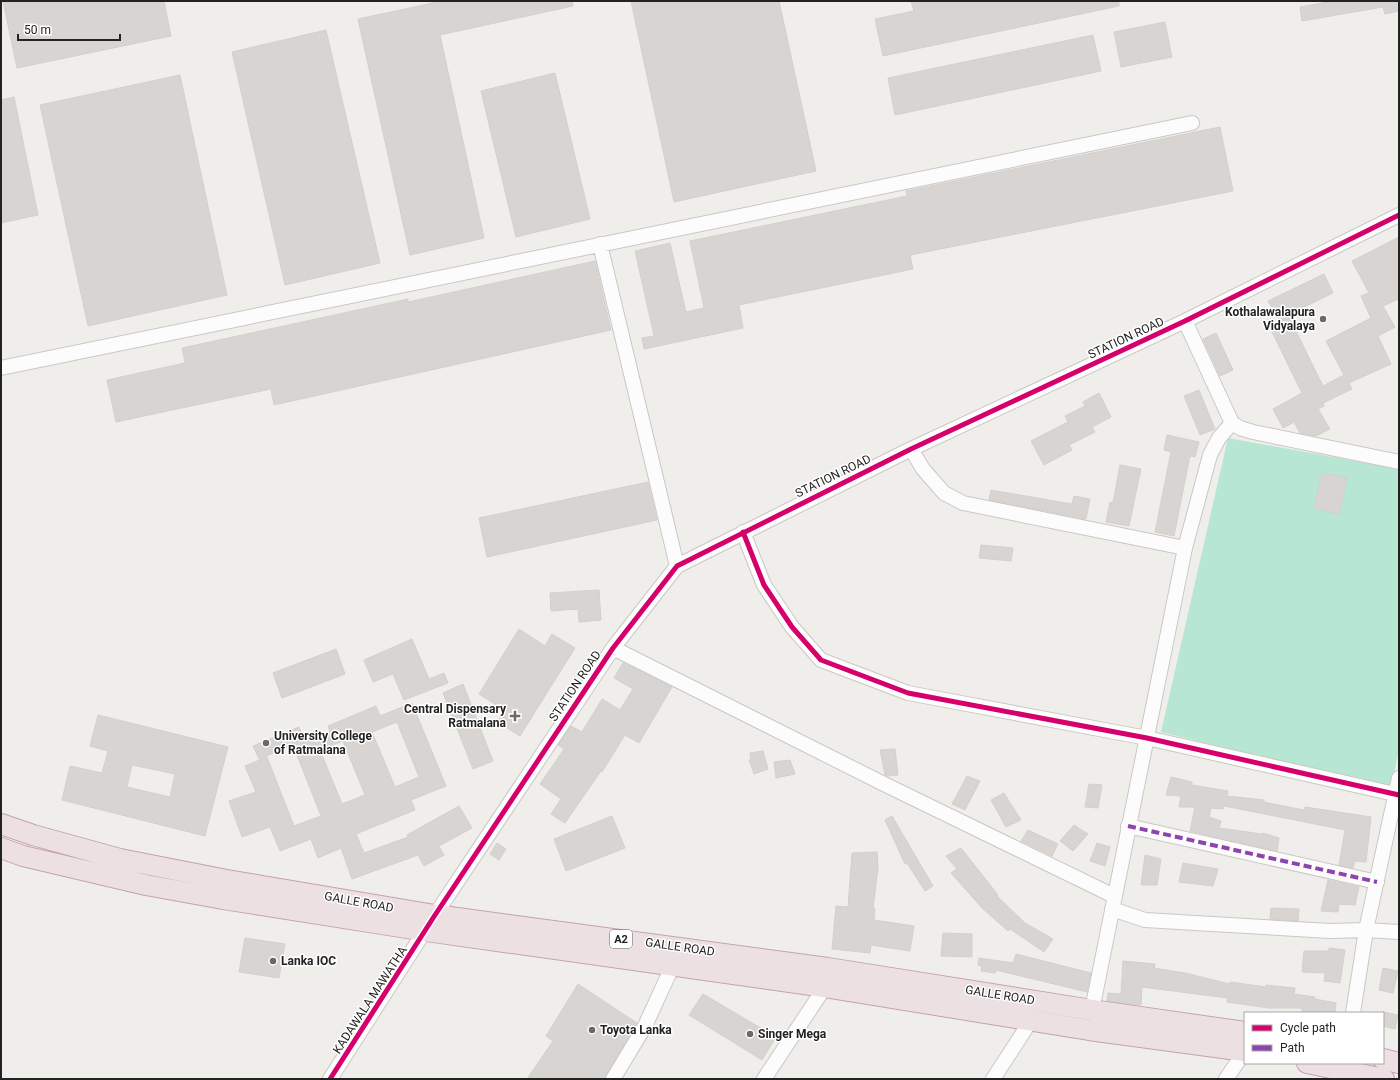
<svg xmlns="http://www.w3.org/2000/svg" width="1400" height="1080" font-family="Roboto,sans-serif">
<rect width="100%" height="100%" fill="#f0eeeb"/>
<path fill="#b7e6d2" d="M 1228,438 L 1399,469 L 1399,749 L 1391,789 L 1161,732 Z"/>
<path fill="#d7d4d2" stroke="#d3d0cc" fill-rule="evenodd" d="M 3,1 L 164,1 L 171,36 L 17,68 Z
M 442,1 L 572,1 L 573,6 L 440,35 L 484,238 L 410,255 L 358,19 Z
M 631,1 L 779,1 L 816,171 L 674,202 Z
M 911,1 L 1119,1 L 1119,6 L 883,56 L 875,19 L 914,11 Z
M 1333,1 L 1399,1 L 1399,11 L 1385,14 L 1383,7 L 1302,21 L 1300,7 Z
M 1165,22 L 1172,57 L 1121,67 L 1114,32 Z
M 326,30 L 380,263 L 285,285 L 232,52 Z
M 1093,35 L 1101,71 L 895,115 L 888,78 Z
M 555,73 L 590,219 L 516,237 L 481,91 Z
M 180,75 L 227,295 L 88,326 L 40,105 Z
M 14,97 L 38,215 L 1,223 L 1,100 Z
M 1220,127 L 1233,191 L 910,255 L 913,269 L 739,305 L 743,328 L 644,349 L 642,338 L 654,336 L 635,251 L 670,243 L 686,312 L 704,308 L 690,241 L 907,196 L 906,191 Z
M 1399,237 L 1399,299 L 1383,306 L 1395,327 L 1378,336 L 1391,364 L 1349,383 L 1352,389 L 1323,403 L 1324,406 L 1318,409 L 1330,429 L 1316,436 L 1300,433 L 1294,422 L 1283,428 L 1273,409 L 1302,393 L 1272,332 L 1283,326 L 1268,301 L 1324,274 L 1333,293 L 1288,315 L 1323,386 L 1344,375 L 1326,341 L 1371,318 L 1361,296 L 1369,293 L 1352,261 Z
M 595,261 L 611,330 L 274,405 L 271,389 L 116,422 L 107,380 L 185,363 L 182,348 L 408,299 L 408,302 Z
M 1216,333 L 1233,370 L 1220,376 L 1203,339 Z
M 1199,390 L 1215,429 L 1200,435 L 1184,396 Z
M 1099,393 L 1111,417 L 1092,427 L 1095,432 L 1069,445 L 1072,450 L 1044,465 L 1031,441 L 1068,422 L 1065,416 L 1085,406 L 1083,402 Z
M 1167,435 L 1199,442 L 1195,457 L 1190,456 L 1174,536 L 1155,532 L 1171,452 L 1164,450 Z
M 1120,465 L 1141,469 L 1129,526 L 1106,522 L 1110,502 L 1113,503 Z
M 1322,473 L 1347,478 L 1339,514 L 1314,508 Z
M 648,482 L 657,520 L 487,557 L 479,518 Z
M 991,490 L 1072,504 L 1074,496 L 1090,499 L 1086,519 L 989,500 Z
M 981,545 L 1013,548 L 1011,561 L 979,558 Z
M 599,590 L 601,620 L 579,622 L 578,609 L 551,611 L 550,593 Z
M 519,629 L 545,646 L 552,634 L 575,648 L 520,736 L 497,722 L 504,710 L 479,694 Z
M 412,639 L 429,679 L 444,673 L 448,683 L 404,700 L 393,674 L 373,682 L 364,660 Z
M 336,649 L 345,674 L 282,698 L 273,673 Z
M 623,663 L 672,687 L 639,743 L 625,735 L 602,772 L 601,771 L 565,823 L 551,814 L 561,799 L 540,784 L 564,749 L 558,745 L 571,726 L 582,732 L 602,699 L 620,710 L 633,689 L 614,678 Z
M 463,684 L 493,761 L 473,769 L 443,693 Z
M 412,703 L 446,786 L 411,800 L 415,810 L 356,834 L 364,853 L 408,837 L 407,835 L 459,806 L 472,828 L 439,846 L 444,855 L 424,866 L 418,855 L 352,879 L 341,848 L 318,858 L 311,839 L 280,851 L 270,827 L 242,837 L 229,801 L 256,792 L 245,766 L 267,757 L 294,826 L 321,816 L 293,745 L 259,759 L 253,746 L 299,727 L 305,742 L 330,732 L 328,726 L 376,706 L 380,716 ZM 397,722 L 419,777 L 395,787 L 372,732 ZM 343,741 L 365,795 L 342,804 L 320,750 Z
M 98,715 L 228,747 L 205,836 L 62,800 L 70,766 L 102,773 L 108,751 L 90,746 ZM 132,765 L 175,774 L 170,797 L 127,787 Z
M 895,749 L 898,775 L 888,776 L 885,775 L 880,750 Z
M 763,751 L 768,769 L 754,774 L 749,760 L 751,760 L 750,753 Z
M 790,760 L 795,774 L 776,778 L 774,762 Z
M 967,776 L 980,781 L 965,810 L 952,804 Z
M 1171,777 L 1192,782 L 1192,785 L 1228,791 L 1227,796 L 1264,800 L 1264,802 L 1304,810 L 1305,807 L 1371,817 L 1366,862 L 1355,861 L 1353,868 L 1339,865 L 1345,830 L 1224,806 L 1223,809 L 1211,808 L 1209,817 L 1221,821 L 1219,828 L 1262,834 L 1263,833 L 1279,838 L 1277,851 L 1190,831 L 1195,807 L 1179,807 L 1181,796 L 1166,795 Z
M 1089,784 L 1102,785 L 1098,808 L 1085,807 Z
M 1004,793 L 1021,820 L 1006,827 L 991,800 Z
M 612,816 L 625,848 L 566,871 L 554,839 Z
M 892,816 L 933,886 L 925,891 L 907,863 L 905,864 L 885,820 Z
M 1074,825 L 1088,834 L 1073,851 L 1060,841 Z
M 1028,830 L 1058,844 L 1052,856 L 1021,841 Z
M 497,843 L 506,849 L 499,860 L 490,854 Z
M 1097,843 L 1110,847 L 1105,866 L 1090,861 Z
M 961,848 L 998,895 L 997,896 L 1025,923 L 1053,939 L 1044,952 L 1010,929 L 1008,931 L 982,908 L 951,873 L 957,869 L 946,856 Z
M 877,852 L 878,867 L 873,909 L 875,909 L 874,920 L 914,926 L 910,951 L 871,945 L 870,953 L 832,949 L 836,906 L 848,907 L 852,853 Z
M 1145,855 L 1161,859 L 1157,885 L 1141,885 Z
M 1183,863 L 1218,869 L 1213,886 L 1179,882 Z
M 1328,880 L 1359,887 L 1355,905 L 1339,904 L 1338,912 L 1321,911 Z
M 1271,908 L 1299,909 L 1298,921 L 1270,919 Z
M 943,933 L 972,934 L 972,957 L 941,956 Z
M 245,938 L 285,944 L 279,978 L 239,972 Z
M 1329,948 L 1345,950 L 1340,983 L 1324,981 L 1325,973 L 1302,972 L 1304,951 L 1329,951 Z
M 1016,954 L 1091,973 L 1087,992 L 996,970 L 995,973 L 981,971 L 982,966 L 978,965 L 979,958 L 1013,963 Z
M 1123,961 L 1155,964 L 1154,968 L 1185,973 L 1230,984 L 1230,982 L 1266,987 L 1266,985 L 1295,988 L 1294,994 L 1315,997 L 1315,999 L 1336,1003 L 1335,1013 L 1302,1013 L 1302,1008 L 1269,1008 L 1227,1002 L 1228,998 L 1142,987 L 1141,1005 L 1107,1001 L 1108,993 L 1121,994 Z
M 1383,968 L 1398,971 L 1393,993 L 1379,990 Z
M 578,984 L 637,1023 L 605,1079 L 527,1079 L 553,1041 L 546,1036 Z
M 703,994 L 776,1037 L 762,1060 L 689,1015 Z
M 1383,1012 L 1398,1015 L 1395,1029 L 1383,1026 Z"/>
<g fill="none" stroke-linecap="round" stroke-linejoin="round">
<g stroke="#c9c8c7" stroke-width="16">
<path id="minor" d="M 600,244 L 677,566
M 1185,321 L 1232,423 L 1240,428 L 1253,432 L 1399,462
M 1,368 L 1192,123
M 911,449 L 923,469 L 944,493 L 963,503 L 1185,548
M 743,532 L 764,585 L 792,627 L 821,660 L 908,693 L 1147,738 L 1399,795
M 613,648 L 884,784 L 1114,896
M 1128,826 L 1377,882
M 1112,909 L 1145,920 L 1330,931 L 1366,930 L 1399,932
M 1092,1010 L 1185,548 L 1210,455 L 1219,438 L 1232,423
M 1353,1013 L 1366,930 L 1399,778
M 330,1079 L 435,915 L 613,648 L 677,566 L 911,449 L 1185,321 L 1399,215
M 613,1079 L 645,1026 L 673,965
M 764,1079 L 825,987
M 993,1079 L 1032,1019
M 1226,1079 L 1245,1051"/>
</g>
<g stroke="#c5a2ac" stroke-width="22">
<path id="highway" d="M 1,824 L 33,835 L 120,859 L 227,880 L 435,915 L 828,968 L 1092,1010 L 1245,1032
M 1,848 L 23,856 L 146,885 L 223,899 L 426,931 L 825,987 L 1089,1030 L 1245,1051
M 1383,1059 L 1399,1063
M 1307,1063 L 1384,1079"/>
</g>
<use href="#minor" stroke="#fdfcfc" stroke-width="14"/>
<use href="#highway" stroke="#ece0e2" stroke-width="20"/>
<path stroke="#8e44ad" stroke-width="4" stroke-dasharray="8 4" stroke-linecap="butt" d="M 1128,826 L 1377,882"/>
<g stroke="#fff" stroke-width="8">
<path id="cycleway" d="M 743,532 L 764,585 L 792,627 L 821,660 L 908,693 L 1147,738 L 1399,795
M 330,1079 L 435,915 L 613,648 L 677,566 L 911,449 L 1185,321 L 1399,215"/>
</g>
<use href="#cycleway" stroke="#d6006c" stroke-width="5"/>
</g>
<g fill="#6a6968" stroke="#fff" stroke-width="1.5">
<circle cx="1323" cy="319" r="4"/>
<path d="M513 710h4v4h4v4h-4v4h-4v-4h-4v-4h4z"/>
<circle cx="266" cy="743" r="4"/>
<circle cx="273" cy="961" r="4"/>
<circle cx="592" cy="1030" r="4"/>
<circle cx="750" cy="1034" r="4"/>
</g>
<g text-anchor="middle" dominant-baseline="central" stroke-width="3" stroke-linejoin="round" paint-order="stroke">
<rect fill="#fff" stroke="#646464" stroke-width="1" x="610" y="930" width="22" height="18" rx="3"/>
<g font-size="11" font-weight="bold" fill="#222">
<text x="621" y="939">A2</text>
</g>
<g font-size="12" font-weight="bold" fill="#222" stroke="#fff" text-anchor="start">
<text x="1315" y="312" text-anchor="end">Kothalawalapura<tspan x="1315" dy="14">Vidyalaya</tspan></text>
<text x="506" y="709" text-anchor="end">Central Dispensary<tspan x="506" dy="14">Ratmalana</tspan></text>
<text x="274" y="736">University College<tspan x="274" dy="14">of Ratmalana</tspan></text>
<text x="281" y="961">Lanka IOC</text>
<text x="600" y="1030">Toyota Lanka</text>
<text x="758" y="1034">Singer Mega</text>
</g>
<g font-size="12" fill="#222" stroke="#fff">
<text transform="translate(1126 338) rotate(-25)">STATION ROAD</text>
<text transform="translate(833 476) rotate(-26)">STATION ROAD</text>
<text transform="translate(575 686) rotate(-56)">STATION ROAD</text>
<text transform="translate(359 902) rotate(10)">GALLE ROAD</text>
<text transform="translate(680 947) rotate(8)">GALLE ROAD</text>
<text transform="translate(1000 995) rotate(9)">GALLE ROAD</text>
<text transform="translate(370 1000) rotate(-57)">KADAWALA MAWATHA</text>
</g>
</g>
<rect width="1400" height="1080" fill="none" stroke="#222222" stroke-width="4"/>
<rect x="1244" y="1012" width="140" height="52" fill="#ffffff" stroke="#a7a7a7"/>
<rect x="1252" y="1025" width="20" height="6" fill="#d6006c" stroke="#a7a7a7"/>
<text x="1280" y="1032" font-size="12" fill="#222222">Cycle path</text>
<rect x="1252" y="1045" width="20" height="6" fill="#8e44ad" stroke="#a7a7a7"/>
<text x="1280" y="1052" font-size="12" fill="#222222">Path</text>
<path d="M18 34v6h102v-6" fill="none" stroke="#222222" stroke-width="2"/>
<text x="24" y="34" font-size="12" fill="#222222" stroke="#ffffff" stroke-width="3" paint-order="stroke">50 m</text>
</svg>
